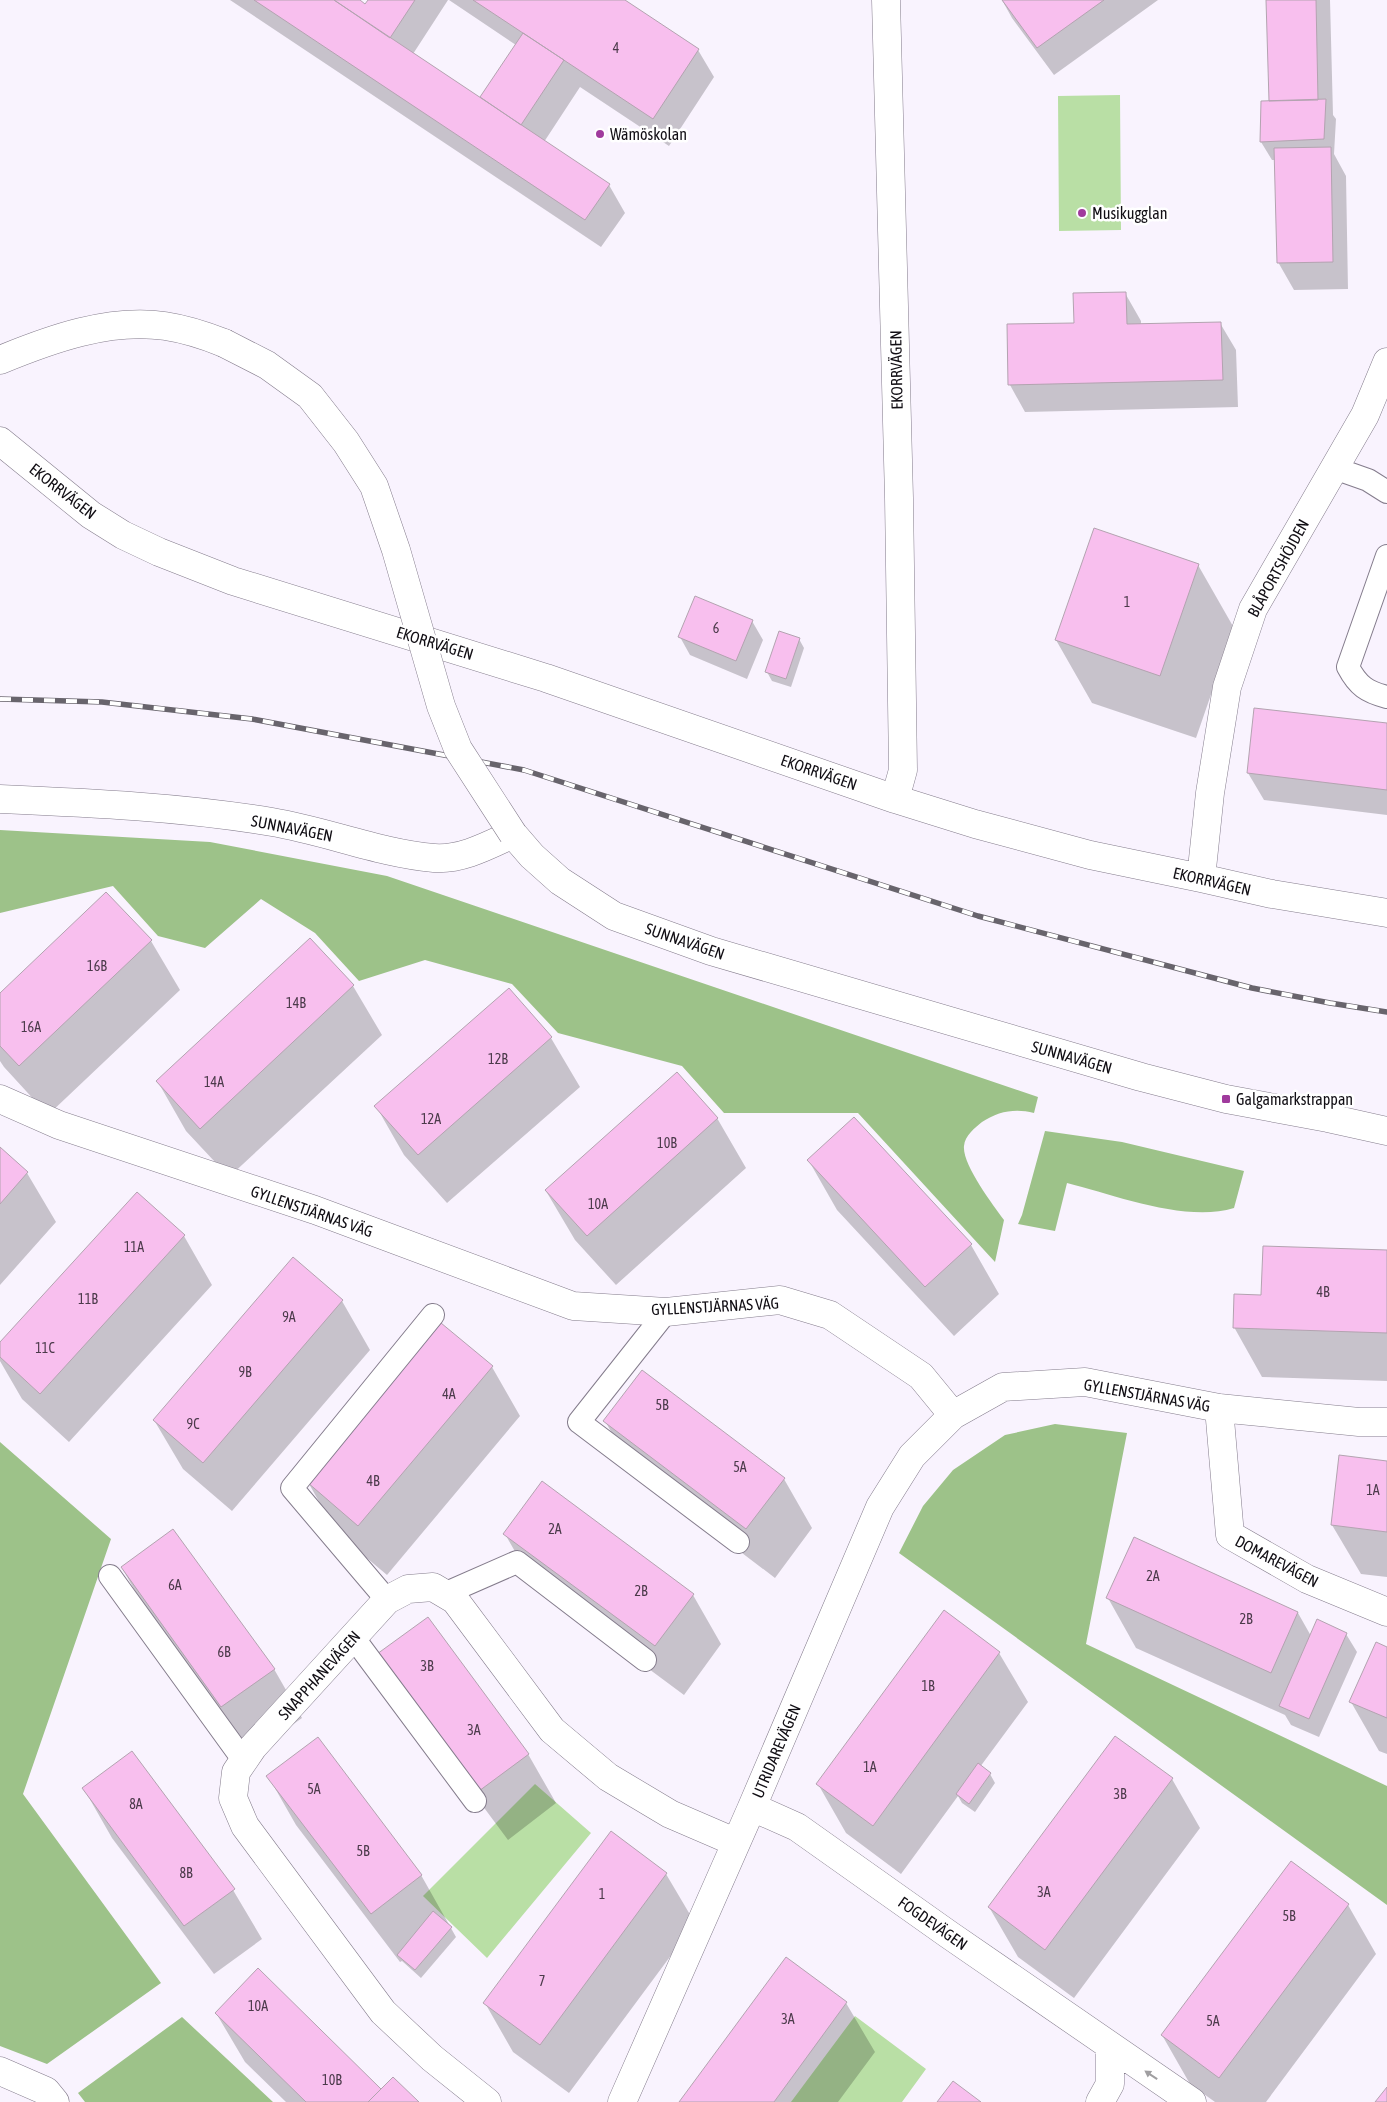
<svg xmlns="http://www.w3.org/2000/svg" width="1387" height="2102" font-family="'Asap Condensed',sans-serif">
<rect width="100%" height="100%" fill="#f9f3fe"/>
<path fill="#b9dfa5" d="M 1120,95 L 1121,230 L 1059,231 L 1058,96 Z
M 535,1784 L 591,1833 L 487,1958 L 423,1896 Z
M 855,2016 L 926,2069 L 902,2102 L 791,2102 Z"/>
<path fill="#9dc289" d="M 0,830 L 210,842 L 387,876 L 1038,1097 L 1034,1113 C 1016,1108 998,1111 982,1122 C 975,1128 965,1135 964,1146 C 962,1164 993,1205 1004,1220 L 995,1262 L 858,1113 L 724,1113 L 682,1066 L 558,1033 L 512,984 L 425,960 L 359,981 L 315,933 L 261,899 L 205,948 L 158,936 L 113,886 L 0,913 Z
M 1045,1131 L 1122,1142 L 1244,1171 L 1234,1208 C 1186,1223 1115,1195 1067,1183 L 1055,1231 L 1018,1224 L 1022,1215 Z
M 1055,1424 L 1127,1433 L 1086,1644 L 1387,1786 L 1387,1905 L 899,1553 L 923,1506 L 953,1470 L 1005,1435 Z
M 0,1442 L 111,1539 L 23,1794 L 161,1983 L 47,2064 L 0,2046 Z
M 182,2017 L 273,2102 L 85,2102 L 78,2093 Z"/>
<path fill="#0003" d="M 230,0 L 358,0 L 366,5 L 369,0 L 448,0 L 413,54 L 480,99 L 516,45 L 449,0 L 622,0 L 698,50 L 714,77 L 669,146 L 580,87 L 544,142 L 609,185 L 625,213 L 601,247 Z
M 1002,0 L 1158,0 L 1054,75 L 1012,18 Z
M 1268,0 L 1330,0 L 1333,115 L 1336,119 L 1334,154 L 1346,176 L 1348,289 L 1294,290 L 1278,262 L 1276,160 L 1272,160 L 1261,142 L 1272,102 Z
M 1125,293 L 1141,321 L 1141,325 L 1220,323 L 1236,350 L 1238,407 L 1025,412 L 1010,385 L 1075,324 Z
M 1198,565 L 1234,628 L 1196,738 L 1092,703 L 1056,640 Z
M 752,621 L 763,640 L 747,679 L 690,655 L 680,637 Z
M 799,639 L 804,648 L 791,687 L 772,681 L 767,672 Z
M 1387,725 L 1387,815 L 1264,800 L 1248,773 Z
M 106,894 L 151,941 L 180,990 L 48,1115 L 4,1067 L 0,1061 L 0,994 Z
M 310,939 L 353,986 L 382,1035 L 229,1177 L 186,1131 L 158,1082 Z
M 509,990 L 551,1038 L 580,1087 L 447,1203 L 404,1155 L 376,1106 Z
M 717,1118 L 746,1168 L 616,1285 L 575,1240 L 546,1191 Z
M 854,1119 L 971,1245 L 999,1294 L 954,1336 L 837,1210 L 809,1161 Z
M 0,1148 L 27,1173 L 56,1222 L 0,1285 Z
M 137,1193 L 184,1236 L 212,1285 L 69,1442 L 22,1399 L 0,1361 L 0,1343 Z
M 1387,1252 L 1387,1381 L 1262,1377 L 1234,1327 Z
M 342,1301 L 370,1350 L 232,1511 L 183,1469 L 154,1420 Z
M 492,1367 L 520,1416 L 387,1575 L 336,1532 L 308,1482 Z
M 605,1421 L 784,1479 L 812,1528 L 775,1578 L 633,1470 Z
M 1387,1462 L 1387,1577 L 1361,1574 L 1332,1525 Z
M 505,1534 L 693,1595 L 721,1644 L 684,1695 L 533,1583 Z
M 122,1568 L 274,1669 L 302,1718 L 250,1755 L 150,1617 Z
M 1108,1598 L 1298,1613 L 1311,1636 L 1346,1634 L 1357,1652 L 1319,1737 L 1291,1725 L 1285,1715 L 1136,1648 Z
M 1387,1648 L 1387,1754 L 1379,1751 L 1351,1702 Z
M 999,1653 L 1028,1702 L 980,1767 L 990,1774 L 995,1783 L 975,1812 L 962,1803 L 958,1796 L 901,1874 L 846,1833 L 818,1784 Z
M 407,1704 L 528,1754 L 556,1803 L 508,1840 Z
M 268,1776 L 421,1875 L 456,1937 L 421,1978 L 402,1961 L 400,1962 L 296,1825 Z
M 1172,1779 L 1200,1828 L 1074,1998 L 1018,1957 L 989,1907 Z
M 84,1789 L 233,1890 L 262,1939 L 214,1974 L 112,1838 Z
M 611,1833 L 666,1874 L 695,1923 L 569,2093 L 513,2052 L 485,2003 Z
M 1348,1905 L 1376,1954 L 1266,2102 L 1215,2102 L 1190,2084 L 1162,2035 Z
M 786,1959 L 846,2003 L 875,2052 L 838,2102 L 681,2102 Z
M 216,2013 L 381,2090 L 417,2102 L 286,2102 L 245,2062 Z"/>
<path fill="#f8bfee" stroke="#b3a3b0" d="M 254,0 L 334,0 L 610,184 L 585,220 Z
M 334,0 L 360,0 L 365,4 L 368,0 L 415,0 L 390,38 Z
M 473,0 L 625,0 L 699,49 L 653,119 Z
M 1002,0 L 1104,0 L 1037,48 Z
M 1266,0 L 1316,0 L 1318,100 L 1269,101 Z
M 523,33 L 564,60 L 521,125 L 480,97 Z
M 1326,99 L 1324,139 L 1260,142 L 1261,101 Z
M 1331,147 L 1333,262 L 1277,263 L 1274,148 Z
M 1126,292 L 1127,324 L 1221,322 L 1223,380 L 1008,385 L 1007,324 L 1074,323 L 1073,293 Z
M 1094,528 L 1199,564 L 1160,676 L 1055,640 Z
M 695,596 L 753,620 L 736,661 L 678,637 Z
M 779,631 L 800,638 L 786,679 L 765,672 Z
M 1254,708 L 1387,723 L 1387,790 L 1247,773 Z
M 106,892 L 152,940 L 19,1066 L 0,1046 L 0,993 Z
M 310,938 L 354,985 L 200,1129 L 156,1081 Z
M 509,988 L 552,1037 L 418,1155 L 374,1106 Z
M 677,1072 L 718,1118 L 587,1236 L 545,1190 Z
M 854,1117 L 972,1244 L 925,1287 L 807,1160 Z
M 0,1147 L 28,1172 L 0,1204 Z
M 137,1192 L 185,1235 L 40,1394 L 0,1357 L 0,1342 Z
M 1263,1246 L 1387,1250 L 1387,1333 L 1233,1328 L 1234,1294 L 1261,1295 Z
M 293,1257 L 343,1300 L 203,1463 L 153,1420 Z
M 441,1323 L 493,1366 L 358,1526 L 307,1482 Z
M 642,1370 L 785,1478 L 746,1529 L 603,1421 Z
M 1339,1455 L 1387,1461 L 1387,1532 L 1331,1525 Z
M 542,1481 L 694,1594 L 655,1646 L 503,1534 Z
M 173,1529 L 275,1669 L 221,1707 L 121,1567 Z
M 1134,1537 L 1298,1612 L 1271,1673 L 1106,1598 Z
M 944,1610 L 1000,1652 L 873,1826 L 816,1784 Z
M 428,1617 L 529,1754 L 479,1791 L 377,1654 Z
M 1317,1619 L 1347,1633 L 1309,1719 L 1279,1706 Z
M 1376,1642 L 1387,1647 L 1387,1718 L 1349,1702 Z
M 1115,1736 L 1173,1778 L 1045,1950 L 988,1907 Z
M 318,1737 L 422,1875 L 371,1914 L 266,1776 Z
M 132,1751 L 235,1889 L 184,1926 L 82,1788 Z
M 978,1763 L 991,1773 L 969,1804 L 956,1794 Z
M 611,1831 L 667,1873 L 540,2045 L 483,2003 Z
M 1291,1861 L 1349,1904 L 1219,2078 L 1161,2035 Z
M 433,1911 L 452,1927 L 415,1970 L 397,1955 Z
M 786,1957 L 847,2002 L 774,2102 L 679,2102 Z
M 258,1968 L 381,2089 L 368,2102 L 306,2102 L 215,2013 Z
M 393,2077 L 419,2102 L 368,2102 Z
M 953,2081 L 981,2102 L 937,2102 Z
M 1387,2087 L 1387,2102 L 1375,2102 Z"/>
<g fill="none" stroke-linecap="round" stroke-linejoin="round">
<g stroke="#847c8c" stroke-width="24">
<path id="lane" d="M 1334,468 L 1368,480 L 1387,492
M 1387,556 L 1348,667 C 1358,686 1367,692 1387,697
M 666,1312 L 579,1422 L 738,1542
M 110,1576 L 244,1761
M 444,1594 L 517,1562 L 645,1660
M 387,1600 L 292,1488 L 433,1315
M 353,1637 L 475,1801"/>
</g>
<g stroke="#847c8c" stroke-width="29">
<path id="street" d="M 886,0 L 899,498 L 903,770 L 895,799
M 0,441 L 91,515 L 123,535 L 159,552 L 233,581 L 546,678 L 895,799 L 975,824 L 1090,855 L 1201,878 L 1272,894 L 1387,913
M 1201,878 L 1210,793 L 1227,687 L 1253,609 L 1365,415 L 1387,362
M 0,1099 L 59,1125 L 315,1210 L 573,1306 L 666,1312 L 780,1300 L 830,1315 L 921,1376 L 953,1415
M 1219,1408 L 1230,1535 L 1307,1579 L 1387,1612
M 752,1807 L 797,1827 L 948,1934 L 1192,2102
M 0,2071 L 46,2091 L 55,2102
M 487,2102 L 432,2058 L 383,2012 L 245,1826 L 233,1798 L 236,1772 L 253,1747 L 387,1600 L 408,1589 L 433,1587 L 455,1600 L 552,1730 L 608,1777 L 670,1814 L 735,1842
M 622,2102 L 752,1807 L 880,1507 L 912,1456 L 953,1415 L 1003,1387 L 1085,1382 L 1219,1408 L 1359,1422 L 1387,1422
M 1100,2102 L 1110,2084 L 1110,2047"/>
</g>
<g stroke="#847c8c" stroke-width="29">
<path id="secondary" d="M 0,360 C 51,339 109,318 165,326 C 185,329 204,335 224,343
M 0,799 C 91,803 182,807 272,822 C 326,831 379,853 434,858 C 462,860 489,845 513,834 L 532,856 L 560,881 L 614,916 L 711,951 L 1141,1077 L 1226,1099 L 1328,1118 L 1387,1131"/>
</g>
<use href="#lane" stroke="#fff" stroke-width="22"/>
<use href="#street" stroke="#fff" stroke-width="28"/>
<use href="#secondary" stroke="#fff" stroke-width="28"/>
<g stroke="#68646c" stroke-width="5.5">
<path id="rail" d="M 0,699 L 102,702 L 252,719 L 524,770 L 978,916 L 1252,988 L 1330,1003 L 1387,1012"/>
</g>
<use href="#rail" stroke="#fff" stroke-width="4" stroke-dasharray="11" stroke-linecap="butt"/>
<g stroke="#847c8c" stroke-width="29" stroke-linecap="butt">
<path id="secondary-bridge" d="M 224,343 L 267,365 L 310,396 L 346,442 L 374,486 L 396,550 L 441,706 L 458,749 L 513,834"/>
</g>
<use href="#secondary-bridge" stroke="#fff" stroke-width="28"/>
</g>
<defs><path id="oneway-solid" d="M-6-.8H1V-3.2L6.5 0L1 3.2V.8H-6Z" transform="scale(1.25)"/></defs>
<use fill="#a09fa1" href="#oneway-solid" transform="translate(1151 2075) rotate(-146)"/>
<g fill="#a03a9d" stroke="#fff" stroke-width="2">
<circle cx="600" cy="134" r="5"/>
<circle cx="1082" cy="213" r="5"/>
<rect x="1221" y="1094" width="10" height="10" rx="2.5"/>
</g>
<g text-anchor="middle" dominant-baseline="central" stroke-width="5" stroke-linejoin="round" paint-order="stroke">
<g font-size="14" fill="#4b3a4a">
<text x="616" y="48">4</text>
<text x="1127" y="602">1</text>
<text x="716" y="628">6</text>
<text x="97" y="966">16B</text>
<text x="296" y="1003">14B</text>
<text x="31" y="1027">16A</text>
<text x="498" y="1059">12B</text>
<text x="214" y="1082">14A</text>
<text x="431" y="1119">12A</text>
<text x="667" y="1143">10B</text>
<text x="598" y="1204">10A</text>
<text x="134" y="1247">11A</text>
<text x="1323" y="1292">4B</text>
<text x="88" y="1299">11B</text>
<text x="289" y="1317">9A</text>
<text x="45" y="1348">11C</text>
<text x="245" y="1372">9B</text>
<text x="449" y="1394">4A</text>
<text x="662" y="1405">5B</text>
<text x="193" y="1424">9C</text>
<text x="740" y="1467">5A</text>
<text x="373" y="1481">4B</text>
<text x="1373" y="1490">1A</text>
<text x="555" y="1529">2A</text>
<text x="1153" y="1576">2A</text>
<text x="175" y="1585">6A</text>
<text x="641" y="1591">2B</text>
<text x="1246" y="1619">2B</text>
<text x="224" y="1652">6B</text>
<text x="427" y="1666">3B</text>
<text x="928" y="1686">1B</text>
<text x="474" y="1730">3A</text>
<text x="870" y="1767">1A</text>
<text x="314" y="1789">5A</text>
<text x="1120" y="1794">3B</text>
<text x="136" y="1804">8A</text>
<text x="363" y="1851">5B</text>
<text x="186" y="1873">8B</text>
<text x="1044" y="1892">3A</text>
<text x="602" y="1894">1</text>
<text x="1289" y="1916">5B</text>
<text x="542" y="1981">7</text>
<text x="258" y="2006">10A</text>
<text x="788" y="2019">3A</text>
<text x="1213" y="2021">5A</text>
<text x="332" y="2080">10B</text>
</g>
<g font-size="16" fill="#110e14" stroke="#fff" text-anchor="start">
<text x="610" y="134">Wämöskolan</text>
<text x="1092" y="213">Musikugglan</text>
<text x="1236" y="1099">Galgamarkstrappan</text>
</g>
<g font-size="16" fill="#110e14" stroke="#fff">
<text transform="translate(896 370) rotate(-91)">EKORRVÄGEN</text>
<text transform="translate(63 491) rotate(38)">EKORRVÄGEN</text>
<text transform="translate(1278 568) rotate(-61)">BLÅPORTSHÖJDEN</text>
<text transform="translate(435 643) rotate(17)">EKORRVÄGEN</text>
<text transform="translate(819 772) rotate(19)">EKORRVÄGEN</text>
<text transform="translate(292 828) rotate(11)">SUNNAVÄGEN</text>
<text transform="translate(1212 881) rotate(13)">EKORRVÄGEN</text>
<text transform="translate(685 941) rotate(19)">SUNNAVÄGEN</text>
<text transform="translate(1072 1057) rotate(16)">SUNNAVÄGEN</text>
<text transform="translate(312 1211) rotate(19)">GYLLENSTJÄRNAS VÄG</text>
<text transform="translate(715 1306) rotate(-3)">GYLLENSTJÄRNAS VÄG</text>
<text transform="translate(1147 1395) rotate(10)">GYLLENSTJÄRNAS VÄG</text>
<text transform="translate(1277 1561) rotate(28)">DOMAREVÄGEN</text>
<text transform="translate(319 1675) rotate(-48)">SNAPPHANEVÄGEN</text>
<text transform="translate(776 1751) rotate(-67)">UTRIDAREVÄGEN</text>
<text transform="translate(933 1923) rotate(35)">FOGDEVÄGEN</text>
</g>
</g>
</svg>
